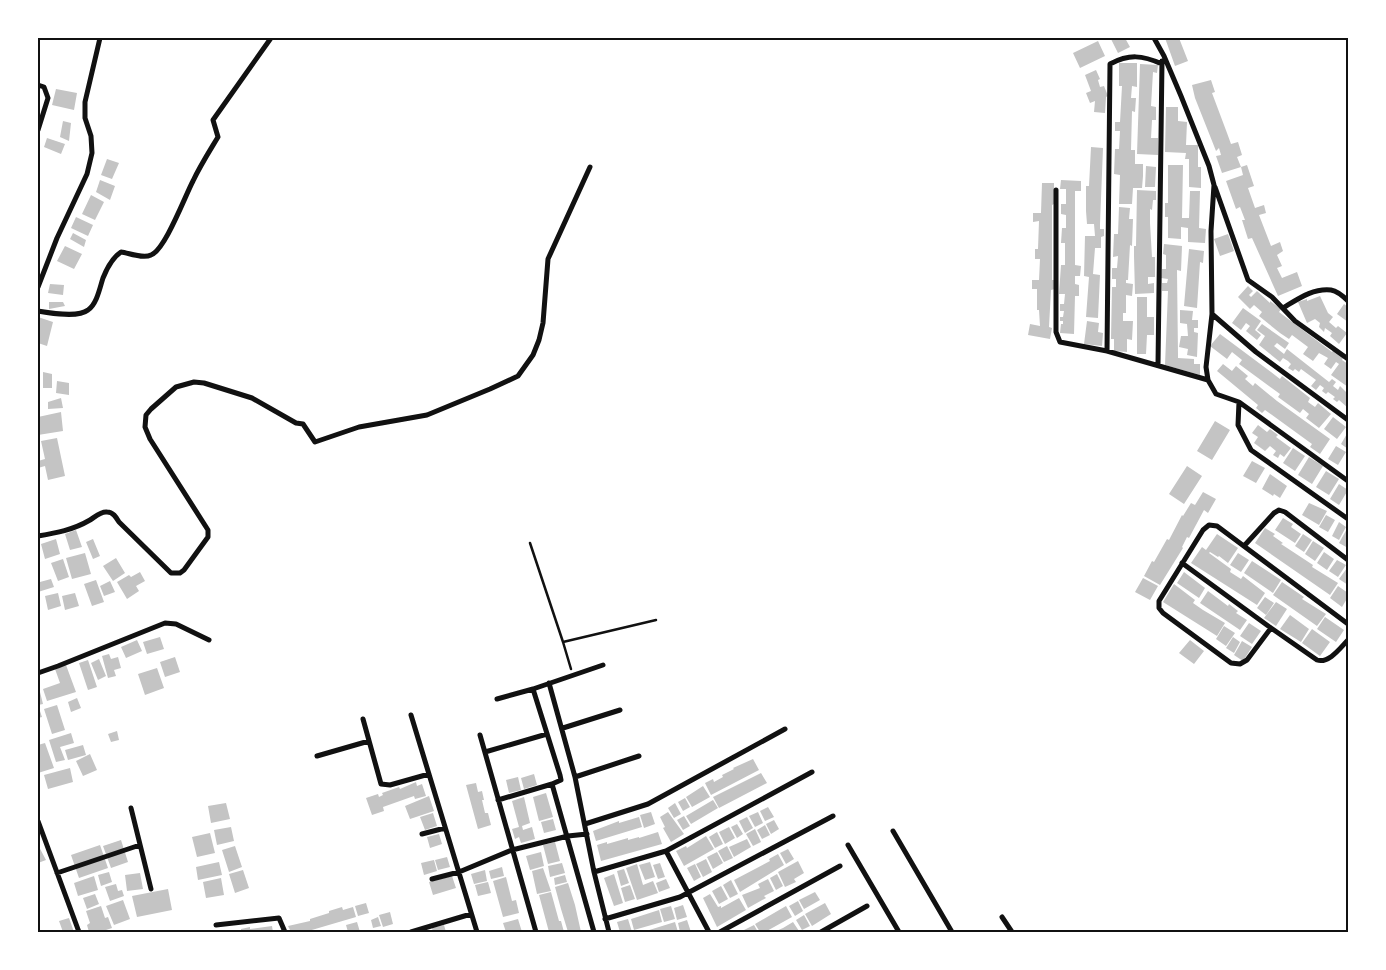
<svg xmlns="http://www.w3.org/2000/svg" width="1386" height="970" font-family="Jost,sans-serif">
<rect width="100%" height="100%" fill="#fff"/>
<path fill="#c4c4c4" d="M 1115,38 L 1125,38 L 1130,47 L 1118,53 L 1111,39 Z
M 1165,38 L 1179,38 L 1188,61 L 1175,66 Z
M 1098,41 L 1105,56 L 1080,68 L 1073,53 Z
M 1119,63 L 1137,63 L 1137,87 L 1132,86 L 1131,98 L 1136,98 L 1135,112 L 1132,111 L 1131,150 L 1135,150 L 1135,164 L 1143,164 L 1143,176 L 1142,188 L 1133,188 L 1132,204 L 1119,204 L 1120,175 L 1114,174 L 1115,149 L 1119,149 L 1120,131 L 1115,131 L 1115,122 L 1120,122 L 1122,86 L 1119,86 Z
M 1140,64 L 1158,65 L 1157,73 L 1153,72 L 1151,106 L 1156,107 L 1156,120 L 1152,120 L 1151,138 L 1158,138 L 1158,155 L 1137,154 Z
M 1096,70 L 1100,79 L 1098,80 L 1100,87 L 1104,86 L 1108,96 L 1106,97 L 1105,113 L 1094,112 L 1095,101 L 1090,103 L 1086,93 L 1091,91 L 1085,75 Z
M 1211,80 L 1215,92 L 1212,93 L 1227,133 L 1231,144 L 1238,142 L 1242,155 L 1237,157 L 1241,167 L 1247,165 L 1254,186 L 1248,188 L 1255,208 L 1264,205 L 1266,213 L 1259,215 L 1271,246 L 1280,242 L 1283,251 L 1277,255 L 1282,266 L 1277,268 L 1282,278 L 1297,272 L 1302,286 L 1278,296 L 1252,238 L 1248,239 L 1242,220 L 1245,220 L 1240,207 L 1236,209 L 1226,181 L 1243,175 L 1241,167 L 1222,173 L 1216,156 L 1221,155 L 1219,148 L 1216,151 L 1195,98 L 1192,85 Z
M 56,89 L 77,93 L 74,110 L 52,105 Z
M 1166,107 L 1178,107 L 1178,121 L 1187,122 L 1186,145 L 1198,145 L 1198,167 L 1201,167 L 1201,188 L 1189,187 L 1189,159 L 1185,159 L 1186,153 L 1165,152 Z
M 63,121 L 71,123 L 69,141 L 60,137 Z
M 47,138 L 65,144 L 61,154 L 44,147 Z
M 1091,147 L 1103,148 L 1100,224 L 1100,229 L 1104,229 L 1104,236 L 1101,237 L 1101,248 L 1095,248 L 1093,274 L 1100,275 L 1098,318 L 1086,317 L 1089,277 L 1084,276 L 1085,236 L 1095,236 L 1094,224 L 1087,224 L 1086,211 L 1086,186 L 1089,186 Z
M 107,159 L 119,163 L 112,179 L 101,175 Z
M 1168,165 L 1183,165 L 1182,218 L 1189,218 L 1190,191 L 1200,191 L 1199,228 L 1206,229 L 1205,243 L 1188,242 L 1188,228 L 1181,227 L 1181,239 L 1168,238 L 1168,217 L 1165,217 L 1165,203 L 1168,203 Z
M 1146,166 L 1156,167 L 1155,187 L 1145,187 Z
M 100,180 L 115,186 L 110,200 L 96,192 Z
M 1061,180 L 1081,181 L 1081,191 L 1075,191 L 1075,265 L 1081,266 L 1080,276 L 1075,276 L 1075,284 L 1079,285 L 1079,296 L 1075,296 L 1074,334 L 1060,333 L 1061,324 L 1063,324 L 1063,321 L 1060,321 L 1060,317 L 1063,317 L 1064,311 L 1060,311 L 1060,304 L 1064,304 L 1065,294 L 1059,294 L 1061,265 L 1065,265 L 1065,243 L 1061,243 L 1062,228 L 1066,228 L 1066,215 L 1061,214 L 1061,204 L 1066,204 L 1066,189 L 1060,189 Z
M 1042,183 L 1054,183 L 1054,204 L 1052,205 L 1052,280 L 1055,280 L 1055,289 L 1051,290 L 1049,327 L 1052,328 L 1050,339 L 1028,335 L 1030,324 L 1040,326 L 1039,310 L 1037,310 L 1037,289 L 1032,289 L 1032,280 L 1039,280 L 1040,259 L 1035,259 L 1035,249 L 1038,249 L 1039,221 L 1033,222 L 1033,213 L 1041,213 Z
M 1137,190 L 1156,191 L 1156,200 L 1153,200 L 1152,210 L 1150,209 L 1150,223 L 1152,257 L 1155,257 L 1155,277 L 1148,277 L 1148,284 L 1154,283 L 1154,293 L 1135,294 L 1134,256 L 1134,246 L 1136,246 Z
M 91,195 L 104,202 L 95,220 L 82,214 Z
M 1119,207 L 1130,208 L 1129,219 L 1133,219 L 1132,246 L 1130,245 L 1128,280 L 1126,280 L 1126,283 L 1133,284 L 1132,296 L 1126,295 L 1126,313 L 1123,313 L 1123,321 L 1133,321 L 1132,340 L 1127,339 L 1127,352 L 1114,351 L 1114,339 L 1111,339 L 1112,287 L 1116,287 L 1116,279 L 1112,279 L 1112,268 L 1117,268 L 1118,256 L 1113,257 L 1114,234 L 1118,234 Z
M 76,217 L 93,225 L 88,236 L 71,228 Z
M 73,233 L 86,240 L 84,247 L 70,239 Z
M 1228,234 L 1234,251 L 1220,256 L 1214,239 Z
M 1164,244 L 1182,246 L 1181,271 L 1177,270 L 1178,355 L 1178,358 L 1194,359 L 1194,364 L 1200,364 L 1200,375 L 1165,365 L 1168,291 L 1162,291 L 1162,283 L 1167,283 L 1168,279 L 1161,278 L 1162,269 L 1166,269 L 1166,255 L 1163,254 Z
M 65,246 L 82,254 L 74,269 L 57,261 Z
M 1189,249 L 1204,251 L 1203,263 L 1200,262 L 1197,308 L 1184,306 Z
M 50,284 L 64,285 L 63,295 L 48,293 Z
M 1248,286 L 1253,291 L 1249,295 L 1251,297 L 1257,291 L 1270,303 L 1270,301 L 1281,309 L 1279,312 L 1332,352 L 1334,349 L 1344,356 L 1342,360 L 1348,364 L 1348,387 L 1331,375 L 1339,364 L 1336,362 L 1331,369 L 1324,364 L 1328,358 L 1319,353 L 1313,361 L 1303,354 L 1308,347 L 1292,335 L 1289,339 L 1280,333 L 1259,316 L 1262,312 L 1254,305 L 1250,309 L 1238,297 Z
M 1320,296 L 1328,313 L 1333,317 L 1329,322 L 1336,328 L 1338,326 L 1347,333 L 1339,344 L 1330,336 L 1332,333 L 1325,328 L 1324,332 L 1319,327 L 1320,323 L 1315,319 L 1307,323 L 1298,302 L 1307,299 L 1307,301 Z
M 1137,297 L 1147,297 L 1147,317 L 1154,317 L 1154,335 L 1147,335 L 1146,354 L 1137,354 Z
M 49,302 L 63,302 L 65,306 L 49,309 Z
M 1344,304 L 1348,307 L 1348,322 L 1337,314 Z
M 1243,308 L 1261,321 L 1255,330 L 1261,335 L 1257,340 L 1246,331 L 1250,326 L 1246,323 L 1241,330 L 1232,323 Z
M 1180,310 L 1193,311 L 1192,320 L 1198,320 L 1198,328 L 1194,328 L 1194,332 L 1198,333 L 1197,357 L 1187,355 L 1188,349 L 1179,347 L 1181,336 L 1188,336 L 1187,324 L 1180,323 Z
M 38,317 L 53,322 L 47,346 L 38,343 Z
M 1087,321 L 1099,323 L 1098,332 L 1103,333 L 1102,346 L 1084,344 Z
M 1262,324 L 1289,343 L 1285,349 L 1277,343 L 1274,346 L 1284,354 L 1287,349 L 1329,382 L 1332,379 L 1336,382 L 1333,386 L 1338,390 L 1340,386 L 1348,394 L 1348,408 L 1339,400 L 1337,402 L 1333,399 L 1335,397 L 1328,392 L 1326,394 L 1322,391 L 1324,388 L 1320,385 L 1316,390 L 1311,386 L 1316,380 L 1301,369 L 1299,372 L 1295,369 L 1293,371 L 1288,368 L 1291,364 L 1288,361 L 1283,358 L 1280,362 L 1259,345 L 1265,336 L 1257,330 Z
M 1220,334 L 1271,372 L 1280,379 L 1282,376 L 1310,398 L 1308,402 L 1315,407 L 1318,403 L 1331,414 L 1319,428 L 1306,418 L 1309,414 L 1303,409 L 1300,413 L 1278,397 L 1280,394 L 1239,364 L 1242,360 L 1232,352 L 1227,359 L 1210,346 Z
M 1223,364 L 1232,371 L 1236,366 L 1248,376 L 1245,379 L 1253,386 L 1255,383 L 1277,401 L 1330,439 L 1320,454 L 1310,447 L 1312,444 L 1265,410 L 1262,413 L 1256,408 L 1258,405 L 1217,371 Z
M 43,372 L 52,374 L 52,388 L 43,388 Z
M 57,381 L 69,383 L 69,395 L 56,393 Z
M 61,398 L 63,408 L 48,409 L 48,402 Z
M 61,412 L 63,431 L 38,435 L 38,417 Z
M 1333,417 L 1346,427 L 1337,439 L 1324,429 Z
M 1215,421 L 1230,430 L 1212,460 L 1197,451 Z
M 1258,425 L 1267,432 L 1270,429 L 1278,435 L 1276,437 L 1291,448 L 1284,457 L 1280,454 L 1278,458 L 1273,455 L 1276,451 L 1270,446 L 1265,451 L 1254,443 L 1258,437 L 1252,433 Z
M 1348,432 L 1348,449 L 1341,444 Z
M 57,438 L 65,476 L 48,480 L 45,466 L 38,468 L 38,461 L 45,459 L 41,441 Z
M 1336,446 L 1346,452 L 1338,465 L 1328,459 Z
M 1293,448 L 1305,456 L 1295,471 L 1283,463 Z
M 1309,457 L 1323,466 L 1312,484 L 1298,475 Z
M 1252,461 L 1265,468 L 1256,483 L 1243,476 Z
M 1187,466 L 1202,476 L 1184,504 L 1169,494 Z
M 1326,471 L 1339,479 L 1329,495 L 1316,487 Z
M 1270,474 L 1287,486 L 1280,498 L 1274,494 L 1273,496 L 1262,489 Z
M 1339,484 L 1348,490 L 1339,505 L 1330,499 Z
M 1203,492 L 1216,499 L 1208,513 L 1204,510 L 1189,538 L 1187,537 L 1182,547 L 1183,548 L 1160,585 L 1144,576 L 1152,561 L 1154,562 L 1167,539 L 1169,540 L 1182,515 L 1183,516 L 1191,503 L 1195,505 Z
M 1309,503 L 1327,511 L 1319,525 L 1302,515 Z
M 1326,515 L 1335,520 L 1328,532 L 1319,527 Z
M 1283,518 L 1293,524 L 1291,527 L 1301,534 L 1295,543 L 1275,530 Z
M 1339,522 L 1346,527 L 1339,540 L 1332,536 Z
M 1348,527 L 1348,548 L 1339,543 Z
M 1265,528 L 1275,534 L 1273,536 L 1283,543 L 1281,544 L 1313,565 L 1312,567 L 1338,583 L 1330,595 L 1255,543 Z
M 76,530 L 82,547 L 70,550 L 65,534 Z
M 1217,534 L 1238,548 L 1228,563 L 1219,556 L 1218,557 L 1210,552 L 1209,553 L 1231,569 L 1230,572 L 1241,579 L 1243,576 L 1265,593 L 1257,605 L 1191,563 L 1202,547 L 1206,550 Z
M 1303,534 L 1312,540 L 1304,552 L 1295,546 Z
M 56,539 L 60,554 L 45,559 L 41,544 Z
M 93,539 L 100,556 L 93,559 L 86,542 Z
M 1313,541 L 1324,548 L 1315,561 L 1305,554 Z
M 1324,552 L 1334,559 L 1327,570 L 1317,563 Z
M 85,553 L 91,574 L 72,579 L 66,558 Z
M 1238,553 L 1249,560 L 1241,572 L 1230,565 Z
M 116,558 L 125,573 L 113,581 L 103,566 Z
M 63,559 L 69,577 L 58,581 L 51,563 Z
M 1337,560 L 1346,565 L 1338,577 L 1329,571 Z
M 1252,561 L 1281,580 L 1273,593 L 1244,573 Z
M 1347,568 L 1348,569 L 1348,585 L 1339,579 Z
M 140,572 L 145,581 L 136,586 L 139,591 L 127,599 L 117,582 L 129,575 L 131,577 Z
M 1184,572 L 1205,588 L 1199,598 L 1177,583 Z
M 38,577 L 40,582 L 51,579 L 54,587 L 38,592 Z
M 1143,578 L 1158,586 L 1150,600 L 1135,592 Z
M 96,580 L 104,602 L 92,606 L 84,584 Z
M 110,581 L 115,592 L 104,596 L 100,586 Z
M 1282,582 L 1304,597 L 1302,599 L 1326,614 L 1317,626 L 1273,595 Z
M 1174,584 L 1195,600 L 1193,603 L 1203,610 L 1225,623 L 1217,636 L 1163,602 Z
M 1338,586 L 1348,593 L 1348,597 L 1342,607 L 1330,598 Z
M 1208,591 L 1228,606 L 1229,604 L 1238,611 L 1236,613 L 1247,620 L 1240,630 L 1200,603 Z
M 58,593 L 61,606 L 48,610 L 45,596 Z
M 75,593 L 79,606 L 65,610 L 62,596 Z
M 1265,597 L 1274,603 L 1266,615 L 1257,608 Z
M 1276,602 L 1287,609 L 1276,626 L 1264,618 Z
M 1290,615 L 1309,629 L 1301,642 L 1280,629 Z
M 1325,617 L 1344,630 L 1336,642 L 1317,629 Z
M 1249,623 L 1261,631 L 1252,644 L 1240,636 Z
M 1224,626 L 1235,633 L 1226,646 L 1216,639 Z
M 1312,629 L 1330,642 L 1320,656 L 1302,643 Z
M 160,637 L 164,649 L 147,654 L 143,642 Z
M 1233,637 L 1240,642 L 1234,653 L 1226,648 Z
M 137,640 L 142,651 L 126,658 L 121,647 Z
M 1190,640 L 1204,651 L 1194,664 L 1179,653 Z
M 1242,641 L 1252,647 L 1243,661 L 1234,655 Z
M 109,654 L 111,659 L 118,657 L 121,668 L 114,670 L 116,676 L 108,678 L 102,656 Z
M 175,657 L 180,672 L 165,677 L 160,662 Z
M 99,659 L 106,676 L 98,680 L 91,663 Z
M 88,660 L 97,687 L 88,690 L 79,663 Z
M 66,665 L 76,692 L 47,701 L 43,689 L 60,683 L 55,669 Z
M 157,668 L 164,688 L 145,695 L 138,674 Z
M 38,688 L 39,688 L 43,704 L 38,705 L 42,717 L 38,718 Z
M 77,698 L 81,708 L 71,712 L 68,702 Z
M 57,705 L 65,730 L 52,734 L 44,709 Z
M 117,731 L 119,740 L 111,742 L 108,734 Z
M 71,733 L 74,743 L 60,747 L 65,760 L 56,762 L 49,740 Z
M 45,743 L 54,768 L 38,773 L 38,745 Z
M 83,745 L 86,755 L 68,760 L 65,750 Z
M 90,754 L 97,770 L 83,776 L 76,761 Z
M 753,759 L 759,770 L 711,795 L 705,783 L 713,779 L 714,782 L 723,777 L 722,775 L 734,769 L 733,768 Z
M 70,768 L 73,782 L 48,789 L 44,775 Z
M 761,773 L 767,783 L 719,808 L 713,797 Z
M 534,774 L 537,785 L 524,789 L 521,778 Z
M 518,777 L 521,790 L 509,793 L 506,780 Z
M 416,782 L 417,786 L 422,784 L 426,796 L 415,799 L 414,796 L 383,807 L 384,811 L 372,815 L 366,798 L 378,794 L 379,797 L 383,795 L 382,793 L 399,787 L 400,789 Z
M 476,783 L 478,792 L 482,791 L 484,800 L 482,800 L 485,813 L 488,813 L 491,825 L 478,829 L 466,785 Z
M 703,786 L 710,797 L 692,807 L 686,797 Z
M 546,793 L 553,817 L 539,821 L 533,797 Z
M 429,796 L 434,811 L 410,819 L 405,806 Z
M 524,797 L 530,823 L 522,826 L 523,830 L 532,827 L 535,839 L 521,843 L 519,837 L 515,839 L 512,829 L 519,827 L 512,801 Z
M 685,798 L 690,807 L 683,811 L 678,802 Z
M 713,800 L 718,808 L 691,824 L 686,816 Z
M 226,803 L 230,819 L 211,823 L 208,806 Z
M 675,803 L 681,814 L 674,818 L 668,808 Z
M 768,807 L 774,817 L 765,821 L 760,811 Z
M 651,812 L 655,824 L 644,828 L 640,815 Z
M 668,812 L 684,834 L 671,842 L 663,828 L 665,827 L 660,817 Z
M 758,812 L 763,823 L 755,827 L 749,816 Z
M 433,813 L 437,826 L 425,830 L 420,817 Z
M 684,816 L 690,826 L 683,830 L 677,820 Z
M 639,817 L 642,827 L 596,841 L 593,831 L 619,821 L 619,823 Z
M 747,817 L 753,828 L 745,833 L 739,821 Z
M 553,819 L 556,830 L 544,833 L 541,822 Z
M 774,820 L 779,829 L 771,834 L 766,824 Z
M 737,824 L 743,834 L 737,838 L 731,827 Z
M 765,825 L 770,835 L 762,839 L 757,830 Z
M 231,827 L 234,841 L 217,845 L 214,830 Z
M 729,827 L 735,838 L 725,844 L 719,832 Z
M 755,829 L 761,842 L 753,846 L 746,834 Z
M 658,832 L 662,844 L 601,861 L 597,845 L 607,842 L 607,844 L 628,838 L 628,840 L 639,837 L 639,838 Z
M 717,832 L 723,844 L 715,848 L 709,837 Z
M 210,833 L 215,853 L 197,857 L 192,837 Z
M 439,834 L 442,844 L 430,848 L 427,837 Z
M 706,836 L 714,849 L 684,866 L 676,851 L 686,846 L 687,848 Z
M 747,839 L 751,847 L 734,857 L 729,847 Z
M 121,840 L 128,862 L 111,868 L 103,846 Z
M 555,842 L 560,861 L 548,864 L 543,845 Z
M 38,845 L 46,860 L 38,863 Z
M 100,845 L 108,868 L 79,878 L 71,855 Z
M 235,846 L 242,867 L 229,872 L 222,850 Z
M 727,846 L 733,858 L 724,862 L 718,851 Z
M 788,849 L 794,859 L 786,864 L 780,853 Z
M 541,852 L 544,866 L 530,870 L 526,856 Z
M 717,852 L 723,863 L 713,869 L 707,857 Z
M 778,854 L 784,865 L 740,892 L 734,880 L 770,861 L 769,859 Z
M 447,857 L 450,867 L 438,870 L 435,860 Z
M 706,859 L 712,872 L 703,877 L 696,864 Z
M 434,860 L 437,871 L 424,875 L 421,863 Z
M 798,861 L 804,873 L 794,879 L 796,882 L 785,887 L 778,872 Z
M 219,862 L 222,875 L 198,880 L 196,867 Z
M 650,862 L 655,877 L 645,880 L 639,865 Z
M 562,863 L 565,873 L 550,877 L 548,866 Z
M 660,863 L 665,877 L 658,879 L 653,865 Z
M 637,864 L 643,885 L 653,881 L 658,893 L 637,900 L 626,868 Z
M 695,864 L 701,877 L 694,881 L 687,868 Z
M 502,867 L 504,876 L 491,879 L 489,871 Z
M 543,868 L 551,891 L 537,894 L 532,871 Z
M 624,869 L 629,883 L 621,886 L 617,871 Z
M 243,870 L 249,888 L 235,893 L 229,874 Z
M 485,870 L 487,881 L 474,884 L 471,874 Z
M 109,872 L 112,882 L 101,886 L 98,875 Z
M 140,873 L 143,889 L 127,891 L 125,875 Z
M 614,874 L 623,903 L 614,906 L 604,878 Z
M 777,874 L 783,886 L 776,890 L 770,878 Z
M 565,875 L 567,882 L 555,885 L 554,878 Z
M 94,876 L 98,890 L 78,896 L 74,883 Z
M 452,876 L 456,888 L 433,895 L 429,882 Z
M 506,877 L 512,901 L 516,900 L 519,913 L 503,917 L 493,881 Z
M 221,878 L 224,895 L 206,898 L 203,882 Z
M 666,879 L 670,888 L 659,892 L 656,883 Z
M 768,879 L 774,891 L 764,896 L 766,898 L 748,908 L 742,895 L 760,888 L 758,884 Z
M 731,880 L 738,894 L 730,898 L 723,885 Z
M 488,882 L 491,893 L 478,896 L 475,885 Z
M 568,883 L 575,905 L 581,932 L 568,932 L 561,909 L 555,887 Z
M 116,884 L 118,891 L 122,890 L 124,896 L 110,901 L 105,887 Z
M 630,885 L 635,899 L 625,902 L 621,888 Z
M 721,886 L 728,899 L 719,904 L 712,891 Z
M 168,889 L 172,910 L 137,917 L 132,896 Z
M 551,892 L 559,921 L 561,921 L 564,932 L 549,932 L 539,895 Z
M 815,892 L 820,900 L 804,909 L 799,900 Z
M 95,894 L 99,904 L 87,909 L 83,898 Z
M 710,894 L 718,907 L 721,906 L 721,908 L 739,898 L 746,910 L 717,927 L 703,898 Z
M 123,900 L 130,919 L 114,925 L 106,906 Z
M 798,901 L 803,911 L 795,916 L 789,906 Z
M 366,903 L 369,913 L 358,916 L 355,906 Z
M 825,903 L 831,914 L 812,926 L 805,914 Z
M 683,905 L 687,917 L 677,920 L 674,908 Z
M 101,906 L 105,918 L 108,917 L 112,928 L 100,932 L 89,932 L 87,925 L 90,923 L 86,911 Z
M 671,906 L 675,919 L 664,922 L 660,909 Z
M 786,906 L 792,917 L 765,932 L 760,932 L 755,924 Z
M 342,907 L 343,910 L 353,907 L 356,917 L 305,932 L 291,932 L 288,926 L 310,921 L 310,919 L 329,913 L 329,911 Z
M 659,910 L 662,922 L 634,930 L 631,919 Z
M 390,912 L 393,924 L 383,927 L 379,915 Z
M 804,915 L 810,926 L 802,930 L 796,920 Z
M 378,917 L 381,926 L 373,928 L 371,920 Z
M 69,918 L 74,932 L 63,932 L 59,921 Z
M 518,919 L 522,932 L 506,932 L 503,923 Z
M 628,919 L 632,932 L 620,932 L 617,922 Z
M 687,920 L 691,932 L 680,932 L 678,923 Z
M 357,922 L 360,932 L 348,932 L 346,925 Z
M 675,922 L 678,932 L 646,932 L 646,931 Z
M 793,922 L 799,931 L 774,932 L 783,928 Z
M 444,925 L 446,932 L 433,932 L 432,928 Z
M 754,925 L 758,932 L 740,932 Z
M 272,926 L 273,932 L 241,932 L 241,929 L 250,927 L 250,929 Z"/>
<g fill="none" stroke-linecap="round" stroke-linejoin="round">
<path stroke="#111" stroke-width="2.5" d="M 530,543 L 563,642 L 571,669
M 563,642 L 656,620"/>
<path stroke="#111" stroke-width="5" d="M 1154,38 L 1164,56 L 1181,96 L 1209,166 L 1214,185 L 1211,231 L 1212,314 L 1256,352 L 1348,420
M 38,85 L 44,87 L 48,98 L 38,130
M 1215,187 L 1248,280 L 1272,297 L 1295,321 L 1348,359
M 1056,190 L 1056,332 L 1060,342 L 1107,351 L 1208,380
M 38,287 L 57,238 L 87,174 L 92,153 L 91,136 L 85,118 L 85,102 L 100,38
M 1283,308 C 1298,299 1313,288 1331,290 C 1337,291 1344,297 1348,301
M 38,311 C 50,313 78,318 88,310 C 97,304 100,287 103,278 C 107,268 112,258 121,252 C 129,253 143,259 151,255 C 165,250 185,196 193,181 C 200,166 209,152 218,137 L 213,120 L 271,38
M 1212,314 L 1206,367 L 1208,380 L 1216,394 L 1239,402 L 1348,481
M 1107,351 L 1110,64 C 1129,54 1142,55 1162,64
M 1158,365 L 1162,61
M 1239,402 L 1238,425 L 1251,450 L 1348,519
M 38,536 C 56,533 73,530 90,520 C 95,517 101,511 107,512 C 113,512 116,517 119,522 L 171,573 L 180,573 L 184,570 L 208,537 L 208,530 L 150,439 L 145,427 L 146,415 L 151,409 L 176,387 L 194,382 L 204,383 L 252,398 L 296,423 L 303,424 L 315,442 L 359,427 L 427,415 L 490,389 L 518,376 L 533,355 L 539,340 L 543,323 L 548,259 L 590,167
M 1244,546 L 1274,513 L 1279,510 L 1285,512 L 1348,560
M 1182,563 L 1271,628 L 1317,660 C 1329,664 1341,647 1348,640
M 1271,628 L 1247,660 L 1240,664 L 1231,663 L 1163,613 L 1159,608 L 1159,601 L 1203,530 L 1209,525 L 1217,526 L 1348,624
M 38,673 L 58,666 L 165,623 L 176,624 L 209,640
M 549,683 L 575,777 L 594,872 L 609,932
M 497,699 L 533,689
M 411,715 L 477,932
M 363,719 L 381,784 L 390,785 L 429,774
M 563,728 L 620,710
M 480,735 L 536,932
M 485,752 L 547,734
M 317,756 L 369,741
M 575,777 L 639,756
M 498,800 L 552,784
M 131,808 L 151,889
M 38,821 L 79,932
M 585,824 L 648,804 L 785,729
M 893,831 L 952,932
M 422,834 L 445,828
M 848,845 L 899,932
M 666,851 L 709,932
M 594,872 L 666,851 L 812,772
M 57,873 L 140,845
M 432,879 L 459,872 L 512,850 L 568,836 L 587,834
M 1002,917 L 1012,932
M 605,919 L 680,897 L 833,816
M 216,925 L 279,918 L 285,932
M 411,932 L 471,914
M 594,932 L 552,784 L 561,780 L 560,775 L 533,689 L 603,665
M 720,932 L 840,866
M 821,932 L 867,906"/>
</g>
<rect width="1386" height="970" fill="none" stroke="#ffffff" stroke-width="78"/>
<rect x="39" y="39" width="1308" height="892" fill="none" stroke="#111" stroke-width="2"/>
</svg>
